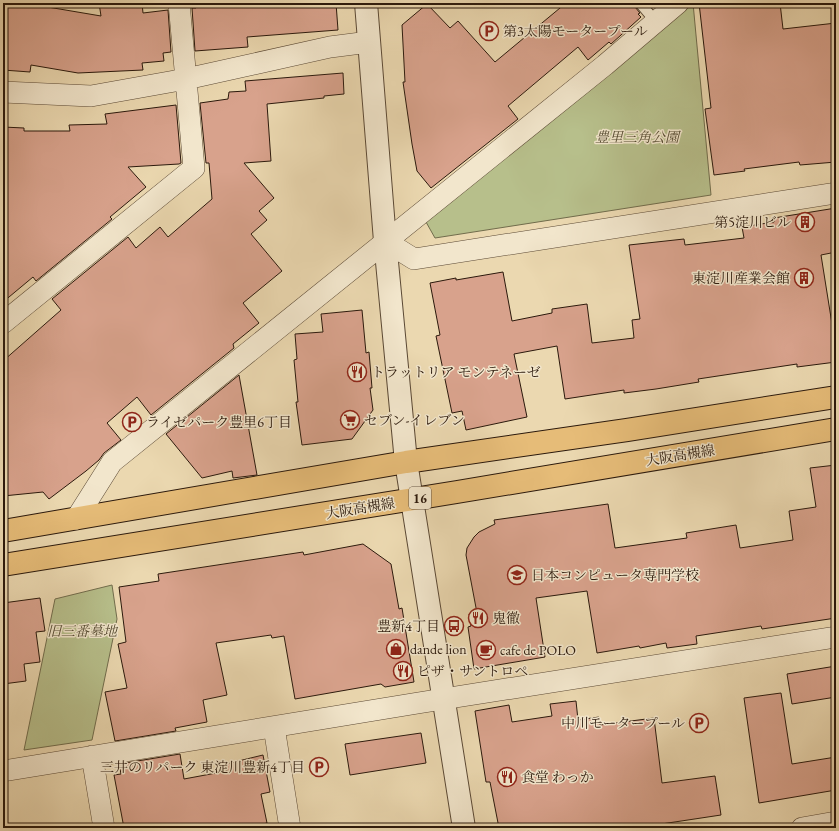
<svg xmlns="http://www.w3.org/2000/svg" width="839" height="831" font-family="'EB Garamond','Noto Serif JP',serif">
<rect width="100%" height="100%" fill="#ebd8b0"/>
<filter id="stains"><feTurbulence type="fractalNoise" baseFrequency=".005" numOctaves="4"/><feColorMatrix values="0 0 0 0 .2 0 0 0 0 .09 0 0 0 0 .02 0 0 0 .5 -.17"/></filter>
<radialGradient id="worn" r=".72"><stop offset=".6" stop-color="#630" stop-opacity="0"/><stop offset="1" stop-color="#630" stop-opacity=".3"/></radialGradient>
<path fill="#b7bf8b" stroke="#716c4c" d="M 693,3 L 711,195 L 435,238 L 426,222 Z
M 112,585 L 117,619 L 92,740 L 24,750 L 55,599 Z"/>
<path fill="#d8a28c" stroke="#2b190c" d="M 3,3 L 24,3 L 101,16 L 99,3 L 142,3 L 143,13 L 168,10 L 171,52 L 163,53 L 164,61 L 142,63 L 143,70 L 78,73 L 31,65 L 30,72 L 3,70 Z
M 196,3 L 336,3 L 338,30 L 247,37 L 248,47 L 195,51 L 192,8 L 196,8 Z
M 566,3 L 634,3 L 635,7 L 640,13 L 638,14 L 641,17 L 611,44 L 609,42 L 588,60 L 578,47 L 508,106 L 518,119 L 431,188 L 417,171 L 412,144 L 403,82 L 405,82 L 402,25 L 427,4 L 450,28 L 458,21 L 495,62 Z
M 699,3 L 780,3 L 783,29 L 836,23 L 836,162 L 800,165 L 799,162 L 744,169 L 745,171 L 714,175 L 705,109 L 711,108 Z
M 343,73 L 344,94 L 324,96 L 324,98 L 267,104 L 271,161 L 244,163 L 274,198 L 259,211 L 267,220 L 251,234 L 282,271 L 243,303 L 259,323 L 233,344 L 234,348 L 151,415 L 137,397 L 107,423 L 121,440 L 104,453 L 99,460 L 86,471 L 49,499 L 43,492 L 3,496 L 3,361 L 61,310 L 52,299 L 128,237 L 136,248 L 160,227 L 168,237 L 212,199 L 209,163 L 206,163 L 200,103 L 228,99 L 229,92 L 246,91 L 245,81 Z
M 176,105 L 181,163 L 179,164 L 128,167 L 146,187 L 110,217 L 112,219 L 36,281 L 33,277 L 3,302 L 3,127 L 24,128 L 24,131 L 70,131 L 69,125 L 107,124 L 105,114 Z
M 836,208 L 836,252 L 821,255 L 832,324 L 836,323 L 836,362 L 797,367 L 797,364 L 698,379 L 699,382 L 656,389 L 624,393 L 624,390 L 565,399 L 557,346 L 514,354 L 527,417 L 466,430 L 462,411 L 452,413 L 436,336 L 440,335 L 430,283 L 456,278 L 456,280 L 503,272 L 512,321 L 552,313 L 552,309 L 587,304 L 592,343 L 634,338 L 632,320 L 640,319 L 629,245 L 684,239 L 685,245 L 744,238 L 742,227 L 774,222 L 774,218 Z
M 362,310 L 366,353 L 369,352 L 372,388 L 370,388 L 373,410 L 352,439 L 302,445 L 296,402 L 298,402 L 294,360 L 297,359 L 295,334 L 323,332 L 321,314 Z
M 239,375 L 257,475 L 233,478 L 232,471 L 202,478 L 166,434 Z
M 836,465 L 836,618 L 762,629 L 761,626 L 696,636 L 697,644 L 667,648 L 666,643 L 640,648 L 639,646 L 597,653 L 587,591 L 536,598 L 545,657 L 474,669 L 468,627 L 471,626 L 469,614 L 477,613 L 466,555 L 467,548 L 474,537 L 479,532 L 495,524 L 494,520 L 608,504 L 615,548 L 687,538 L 686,533 L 736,525 L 740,548 L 793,540 L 789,511 L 816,507 L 810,468 Z
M 363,544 L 391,564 L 399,609 L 402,608 L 414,682 L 385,687 L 381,684 L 295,699 L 284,636 L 272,638 L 271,635 L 216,643 L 227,695 L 203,700 L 207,722 L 175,728 L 176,731 L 115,741 L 105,692 L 127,688 L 118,644 L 126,642 L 119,587 L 159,581 L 158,574 L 303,552 L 304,555 Z
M 40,598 L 45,631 L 36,632 L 40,662 L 24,664 L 26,681 L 3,684 L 3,603 Z
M 836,666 L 836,697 L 792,704 L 787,674 Z
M 781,693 L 792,764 L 836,757 L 836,790 L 759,803 L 744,698 Z
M 576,701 L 578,720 L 599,717 L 600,725 L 654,718 L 662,783 L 715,776 L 721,815 L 648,826 L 648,828 L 499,828 L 490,782 L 486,782 L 475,711 L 509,705 L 512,722 L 552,716 L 550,704 Z
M 421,733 L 426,763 L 350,775 L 345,744 Z
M 180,754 L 184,779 L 227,771 L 226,764 L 263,755 L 270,792 L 261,794 L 267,823 L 245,828 L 124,828 L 114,775 L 121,774 L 119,764 Z"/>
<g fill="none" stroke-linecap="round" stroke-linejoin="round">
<g stroke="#5b4935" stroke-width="12">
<path id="service" d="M 640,3 L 656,22"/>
</g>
<g stroke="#5b4935" stroke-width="22">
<path id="minor" d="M 3,92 L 91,96 L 186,79 L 330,47 L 369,42
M 385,241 L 414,259 L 836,193
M 3,323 L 194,168 L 179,3
M 76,519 L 112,462 L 605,65 L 678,3
M 274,727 L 290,828
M 92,756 L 104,828
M 3,771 L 418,703 L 836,637
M 802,828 L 836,822"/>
</g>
<g stroke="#5b4935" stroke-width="24">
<path id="tertiary" d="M 366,3 L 385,241 L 406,462 L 464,828"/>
</g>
<g stroke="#2b190c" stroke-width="24">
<path id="primary" d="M 3,531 L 406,462 L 627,430 L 836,397
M 3,565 L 457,492 L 836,429"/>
</g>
<use href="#service" stroke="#f2e6cc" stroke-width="10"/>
<use href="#minor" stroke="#f2e6cc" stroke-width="21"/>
<use href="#tertiary" stroke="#f2e6cc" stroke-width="22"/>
<use href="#primary" stroke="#e6bc78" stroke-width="22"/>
</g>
<defs>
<g id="parking-ring" transform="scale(1)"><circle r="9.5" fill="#f2e6cc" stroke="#8f2418" stroke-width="1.5"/><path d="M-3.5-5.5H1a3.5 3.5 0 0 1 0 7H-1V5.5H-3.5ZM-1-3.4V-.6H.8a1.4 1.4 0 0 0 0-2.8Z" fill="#8f2418"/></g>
<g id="building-ring" transform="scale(1)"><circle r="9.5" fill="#f2e6cc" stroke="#8f2418" stroke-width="1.5"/><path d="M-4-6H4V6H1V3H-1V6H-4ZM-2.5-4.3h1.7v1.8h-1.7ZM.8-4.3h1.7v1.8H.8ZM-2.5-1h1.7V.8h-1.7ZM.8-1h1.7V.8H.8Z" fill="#8f2418"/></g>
<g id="restaurant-ring" transform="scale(1)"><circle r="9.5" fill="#f2e6cc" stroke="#8f2418" stroke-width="1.5"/><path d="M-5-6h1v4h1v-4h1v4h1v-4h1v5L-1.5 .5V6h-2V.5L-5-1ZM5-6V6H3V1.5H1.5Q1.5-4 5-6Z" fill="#8f2418"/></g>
<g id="supermarket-ring" transform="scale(1)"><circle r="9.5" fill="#f2e6cc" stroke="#8f2418" stroke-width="1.5"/><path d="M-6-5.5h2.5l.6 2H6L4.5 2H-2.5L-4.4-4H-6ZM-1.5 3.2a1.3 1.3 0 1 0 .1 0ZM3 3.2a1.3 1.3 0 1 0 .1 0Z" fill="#8f2418"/></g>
<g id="university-ring" transform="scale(1)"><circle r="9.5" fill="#f2e6cc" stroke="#8f2418" stroke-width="1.5"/><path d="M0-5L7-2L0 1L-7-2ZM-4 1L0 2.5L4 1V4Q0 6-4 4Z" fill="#8f2418"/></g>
<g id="bus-ring" transform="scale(1)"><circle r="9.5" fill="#f2e6cc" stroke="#8f2418" stroke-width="1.5"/><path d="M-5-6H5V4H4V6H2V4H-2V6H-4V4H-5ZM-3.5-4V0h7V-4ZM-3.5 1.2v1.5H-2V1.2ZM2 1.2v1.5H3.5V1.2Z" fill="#8f2418"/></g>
<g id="shop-ring" transform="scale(1)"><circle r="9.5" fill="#f2e6cc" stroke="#8f2418" stroke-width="1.5"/><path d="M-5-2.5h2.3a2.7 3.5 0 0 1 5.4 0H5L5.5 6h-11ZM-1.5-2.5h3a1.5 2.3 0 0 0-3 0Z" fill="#8f2418"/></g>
<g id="cafe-ring" transform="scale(1)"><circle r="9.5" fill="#f2e6cc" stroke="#8f2418" stroke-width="1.5"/><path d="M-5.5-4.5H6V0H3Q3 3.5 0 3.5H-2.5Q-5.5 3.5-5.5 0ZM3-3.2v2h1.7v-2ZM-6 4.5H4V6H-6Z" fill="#8f2418"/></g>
</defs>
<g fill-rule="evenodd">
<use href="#parking-ring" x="489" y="31"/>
<use href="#building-ring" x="805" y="222"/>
<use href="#building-ring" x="804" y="278"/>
<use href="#restaurant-ring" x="357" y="372"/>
<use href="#supermarket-ring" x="350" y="420"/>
<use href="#parking-ring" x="132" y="422"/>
<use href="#university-ring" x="517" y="575"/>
<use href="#restaurant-ring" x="478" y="618"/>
<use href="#bus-ring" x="454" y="626"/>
<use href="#shop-ring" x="396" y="649"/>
<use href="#cafe-ring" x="486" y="650"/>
<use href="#restaurant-ring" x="403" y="671"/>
<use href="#parking-ring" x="699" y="723"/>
<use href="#parking-ring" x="319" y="767"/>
<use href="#restaurant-ring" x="507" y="777"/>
</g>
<g text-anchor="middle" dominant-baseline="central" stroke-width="3" stroke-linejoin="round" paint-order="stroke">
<rect fill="#f2e6cc" stroke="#675646" stroke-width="1" x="409" y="487" width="22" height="22" rx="3"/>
<g font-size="13" font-weight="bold" fill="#2b190c">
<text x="420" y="498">16</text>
</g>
<g font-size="14" fill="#2b190c" stroke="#f2e6cc" text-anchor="start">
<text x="503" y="31">第3太陽モータープール</text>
<text x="791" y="222" text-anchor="end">第5淀川ビル</text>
<text x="790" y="278" text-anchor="end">東淀川産業会館</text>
<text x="371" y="372">トラットリア モンテネーゼ</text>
<text x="364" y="420">セブン-イレブン</text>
<text x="146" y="422">ライゼパーク豊里6丁目</text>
<text x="531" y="575">日本コンピュータ専門学校</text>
<text x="492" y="618">鬼徹</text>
<text x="440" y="626" text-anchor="end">豊新4丁目</text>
<text x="410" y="649">dande lion</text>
<text x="500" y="650">cafe de POLO</text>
<text x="417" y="671">ピザ・サントロペ</text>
<text x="685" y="723" text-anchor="end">中川モータープール</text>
<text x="305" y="767" text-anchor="end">三井のリパーク 東淀川豊新4丁目</text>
<text x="521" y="777">食堂 わっか</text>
</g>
<g font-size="14" font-style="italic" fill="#554b32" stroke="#f2e6cc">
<text x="637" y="137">豊里三角公園</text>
<text x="82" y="631">旧三番墓地</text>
</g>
<g font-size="14" fill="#2b190c" stroke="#f2e6cc">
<text transform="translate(680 455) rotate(-9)">大阪高槻線</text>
<text transform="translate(360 508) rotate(-9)">大阪高槻線</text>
</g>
</g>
<rect width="839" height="831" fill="none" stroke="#ebd8b0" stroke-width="16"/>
<rect x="4" y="4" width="831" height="823" fill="none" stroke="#2b190c" stroke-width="2"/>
<rect x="8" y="8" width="823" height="815" fill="none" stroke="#2b190c"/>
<rect width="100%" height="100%" filter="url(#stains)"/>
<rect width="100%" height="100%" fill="url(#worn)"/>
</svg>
